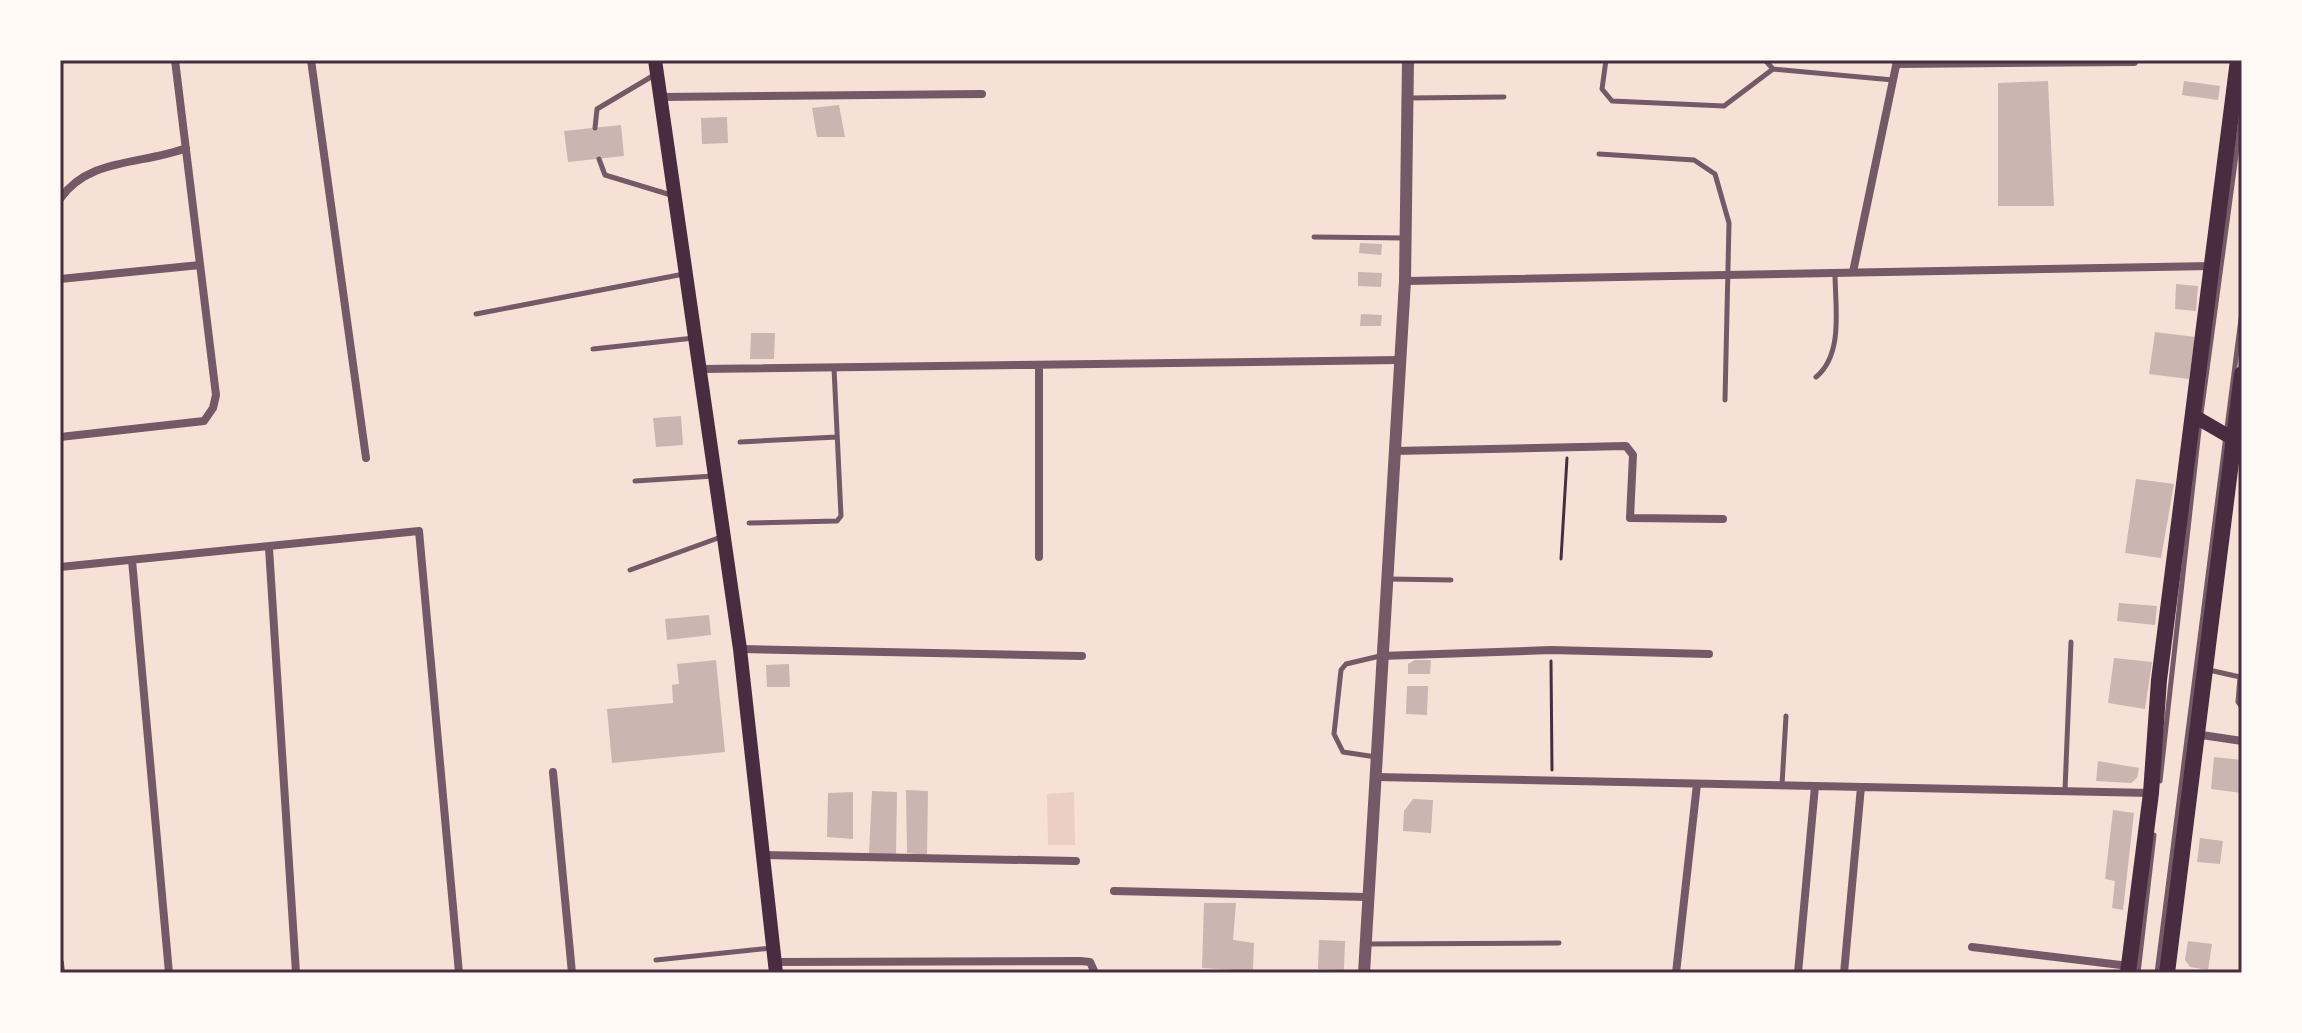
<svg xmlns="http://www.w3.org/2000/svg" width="2302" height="1033" font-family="Ubuntu,sans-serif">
<rect width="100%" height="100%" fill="#f7e1d7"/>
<path fill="#ebcfc5" d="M 1074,792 L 1075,845 L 1048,845 L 1047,794 Z"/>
<path fill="#ccb4b1" d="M 2048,81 L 2054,206 L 1998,206 L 1998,83 Z
M 2184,81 L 2220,86 L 2218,100 L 2182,95 Z
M 839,105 L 845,137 L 817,137 L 812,108 Z
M 727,117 L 728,143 L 702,144 L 701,118 Z
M 621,125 L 624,156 L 568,162 L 564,131 Z
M 1360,243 L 1382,244 L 1381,255 L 1359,253 Z
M 1358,272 L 1382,273 L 1381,287 L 1358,286 Z
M 2176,284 L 2198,286 L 2196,311 L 2175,309 Z
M 1361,314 L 1382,315 L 1381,326 L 1360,326 Z
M 2155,332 L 2195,337 L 2189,379 L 2149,374 Z
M 751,333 L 775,333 L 774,359 L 750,359 Z
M 681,416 L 683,445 L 656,447 L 653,418 Z
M 2136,479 L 2174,484 L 2161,558 L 2125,553 Z
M 2119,603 L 2157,606 L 2155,625 L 2117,621 Z
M 709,615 L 711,635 L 667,640 L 665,619 Z
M 2114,658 L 2152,662 L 2145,709 L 2108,703 Z
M 716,660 L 725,752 L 612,763 L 607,709 L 673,703 L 672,685 L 679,684 L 677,664 Z
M 1415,660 L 1431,660 L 1430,674 L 1408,674 L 1408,664 Z
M 789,664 L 790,687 L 767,687 L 766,665 Z
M 1407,686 L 1428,686 L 1427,715 L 1406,714 Z
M 2214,757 L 2242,760 L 2242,793 L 2211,789 Z
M 2098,761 L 2139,768 L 2137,778 L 2131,783 L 2096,781 Z
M 906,790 L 928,791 L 927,855 L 907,853 Z
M 872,791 L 897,792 L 896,855 L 869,853 Z
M 853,792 L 853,839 L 827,837 L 828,793 Z
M 1413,799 L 1433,800 L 1431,833 L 1403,831 L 1404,811 Z
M 2113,810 L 2134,813 L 2123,910 L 2112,908 L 2115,881 L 2105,879 Z
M 2200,838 L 2223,841 L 2220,864 L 2197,862 Z
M 1204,903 L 1236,903 L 1233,940 L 1254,943 L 1253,971 L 1202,968 Z
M 1319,940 L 1345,941 L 1344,970 L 1318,969 Z
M 2188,941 L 2212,944 L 2208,970 L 2190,967 L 2185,960 Z"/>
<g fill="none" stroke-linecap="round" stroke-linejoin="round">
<path stroke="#4a2c40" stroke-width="3" d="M 1561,559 L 1567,458
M 1551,661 L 1552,770"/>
<path stroke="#755966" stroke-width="5" d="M 1606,60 L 1602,89 L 1612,101 L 1724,106 L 1773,69 L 1893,80
M 1765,60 L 1773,69
M 1409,98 L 1504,97
M 595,128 L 597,109 L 656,74
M 1599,154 L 1694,160 L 1715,174 L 1729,223 L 1725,400
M 599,159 L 605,175 L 671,195
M 1314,237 L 1405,238
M 476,314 L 684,274
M 593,349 L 694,338
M 1816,377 C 1844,354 1835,306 1835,273
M 740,442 L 837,437
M 635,481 L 714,476
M 749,523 L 837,521 L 841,516 L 834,368
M 630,570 L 721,537
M 1389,579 L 1451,580
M 2209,670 L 2240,677 L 2238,702 L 2242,707
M 1376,757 L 1343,752 L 1334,734 L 1341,670 L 1346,664 L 1380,656
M 2160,781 L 2200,421 L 2242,111
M 1782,785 L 1786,716
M 2065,790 L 2071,642
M 1366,944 L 1559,943
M 656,960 L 772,948
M 2138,973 L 2154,835
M 2157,973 L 2242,311"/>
<path stroke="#755966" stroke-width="8" d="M 311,60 L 366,458
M 1896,64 L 2134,62
M 660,97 L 982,94
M 60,199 C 89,157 143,165 186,148
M 1853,272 L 1897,61
M 60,279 L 200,265
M 1405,281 L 2211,266
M 700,369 L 1400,360
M 60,437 L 204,421 L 213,408 L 216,395 L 175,60
M 1394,451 L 1626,446 L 1633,455 L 1630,518 L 1723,519
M 269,548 L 296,973
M 1039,557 L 1039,365
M 132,560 L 169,973
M 60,567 L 419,531 L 459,973
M 740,649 L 1082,656
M 1381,656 L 1551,650 L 1709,654
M 2195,734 L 2242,741
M 553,772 L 572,973
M 1376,777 L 2151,793
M 763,855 L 1076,861
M 1114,891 L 1367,897
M 1972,947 L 2129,966
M 774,962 L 1080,961 L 1090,962 L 1095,973
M 60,963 L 61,973
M 1676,973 L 1697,784
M 1798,973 L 1815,786
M 1844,973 L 1861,787"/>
<path stroke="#755966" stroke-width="12" d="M 1364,973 L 1405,281 L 1408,60"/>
<path stroke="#4a2c40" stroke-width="14" d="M 655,60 L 740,649 L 776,973
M 2194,416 L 2242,444"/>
<path stroke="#4a2c40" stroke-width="16" d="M 2128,973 L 2151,793 L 2159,680 L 2238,60
M 2167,973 L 2242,374"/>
</g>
<rect width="2302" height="1033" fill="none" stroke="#fffaf5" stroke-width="124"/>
<rect x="62" y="62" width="2178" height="909" fill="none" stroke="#4a2c40" stroke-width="3"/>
</svg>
